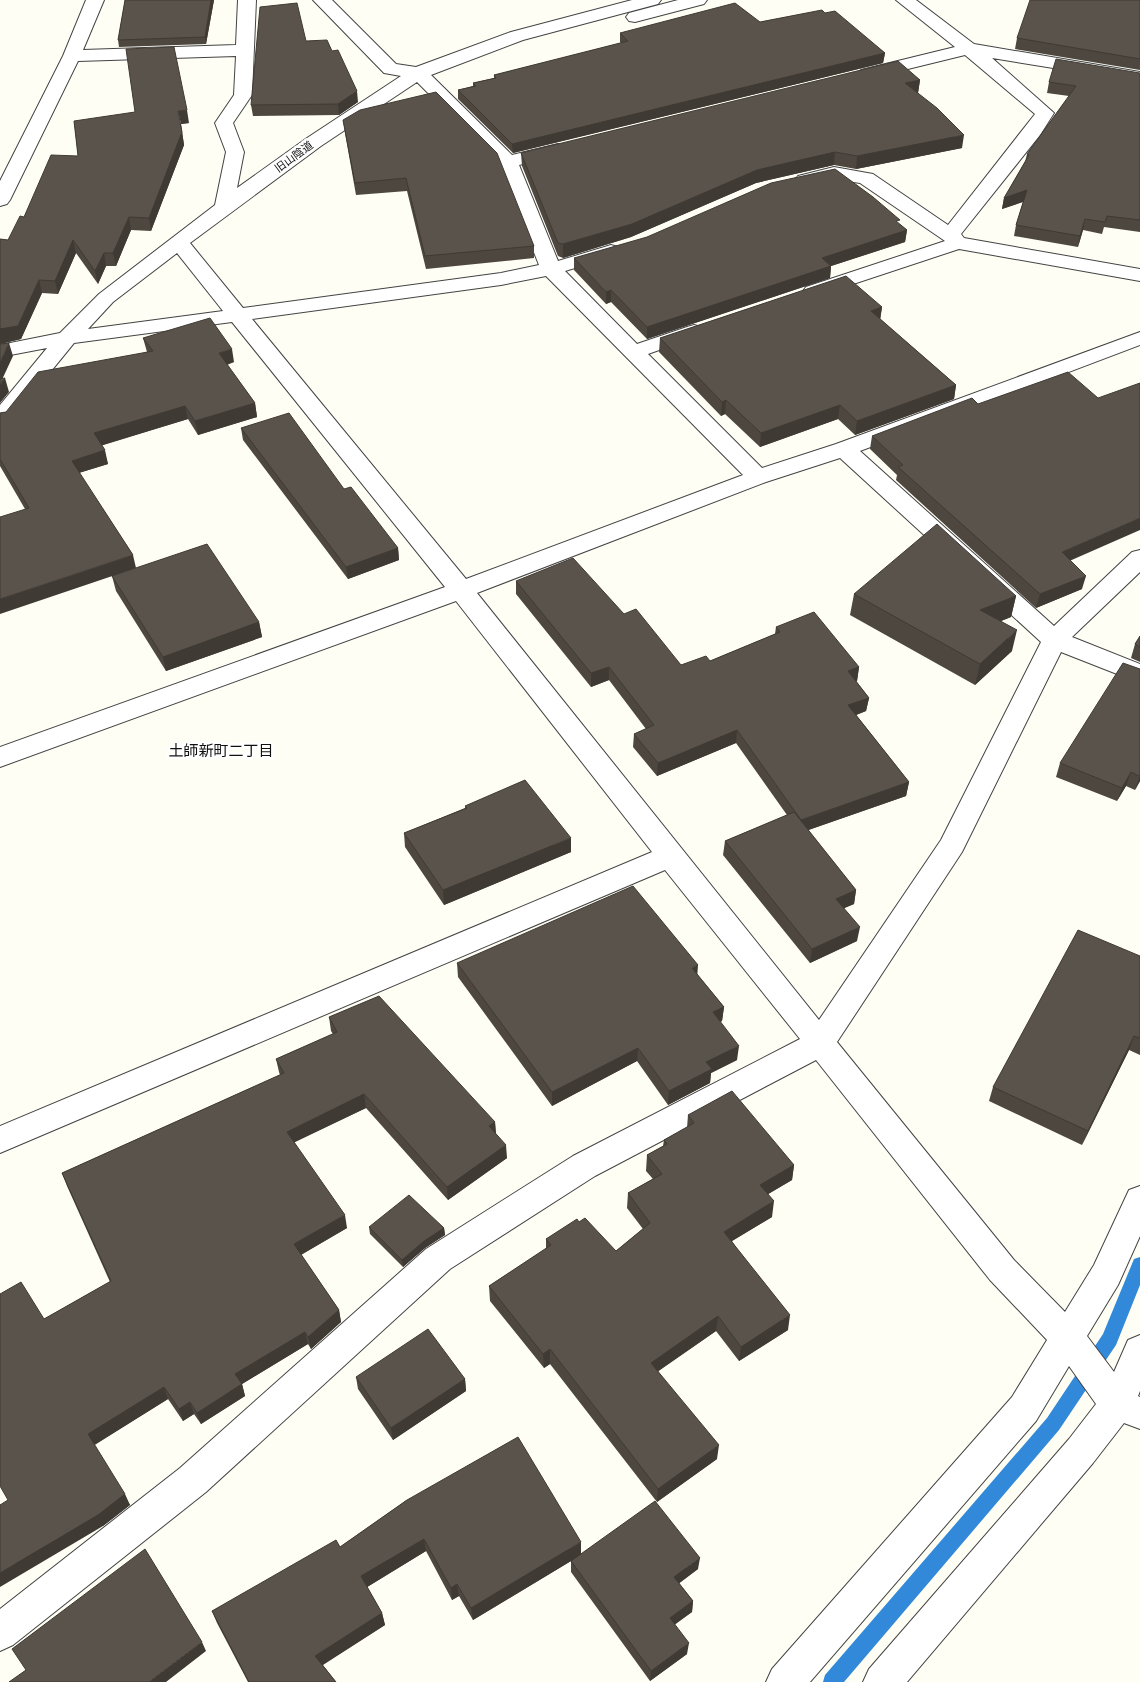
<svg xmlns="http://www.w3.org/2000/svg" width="1140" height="1682" font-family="'Roboto Serif','Noto Sans JP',serif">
<rect width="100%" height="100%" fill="#fffef4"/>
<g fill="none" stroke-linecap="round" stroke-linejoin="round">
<path fill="#3389d9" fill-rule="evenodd" d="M 1140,1257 L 1140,1285 L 1116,1345 L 1059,1430 L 844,1682 L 823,1682 L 825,1675 L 1047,1418 L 1103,1334 L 1134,1259 Z"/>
<g stroke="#434343" stroke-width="2">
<path id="street" d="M 86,0 L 104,0 L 83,50 L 236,45 L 238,0 L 256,0 L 252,95 L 233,123 L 244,152 L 237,188 L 307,138 L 401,76 L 384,73 L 313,0 L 332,0 L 396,64 L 416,67 L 511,32 L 632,0 L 661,0 L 658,4 L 523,40 L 431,75 L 512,155 L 558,144 L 565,146 L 567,150 L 565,154 L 519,165 L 558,261 L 611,245 L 618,247 L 621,251 L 618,255 L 565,271 L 637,344 L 687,327 L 694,325 L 701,327 L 705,331 L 701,335 L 648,354 L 762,468 L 836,444 L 1140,332 L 1140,345 L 860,451 L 1054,626 L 1132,552 L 1140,550 L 1140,572 L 1072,637 L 1140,664 L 1140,683 L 1061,652 L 962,852 L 837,1042 L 1014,1260 L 1065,1312 L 1094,1265 L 1129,1190 L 1140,1186 L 1140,1236 L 1118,1285 L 1087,1336 L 1114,1372 L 1128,1340 L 1140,1335 L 1140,1391 L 1138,1396 L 1140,1397 L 1140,1429 L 1124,1423 L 1093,1463 L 907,1682 L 863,1682 L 869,1669 L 1069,1439 L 1096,1404 L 1069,1366 L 1036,1421 L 810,1682 L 766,1682 L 772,1669 L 1012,1397 L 1047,1340 L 990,1280 L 816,1060 L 595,1176 L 450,1269 L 206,1492 L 13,1645 L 0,1651 L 0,1609 L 180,1468 L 426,1249 L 573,1156 L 800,1039 L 665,870 L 0,1153 L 0,1126 L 652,852 L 456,601 L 0,767 L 0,747 L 445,587 L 232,322 L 74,343 L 8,424 L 0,426 L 0,405 L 47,348 L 0,357 L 0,345 L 60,333 L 99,294 L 215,205 L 226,152 L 215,123 L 234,95 L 236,56 L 78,61 L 10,200 L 7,204 L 0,206 L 0,181 L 63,56 ZM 417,82 L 499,164 L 539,265 L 501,273 L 243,308 L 190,243 L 321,146 ZM 177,253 L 223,311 L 88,329 L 113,302 ZM 546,276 L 743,475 L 466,579 L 252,319 L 501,285 ZM 840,458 L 1041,642 L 941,840 L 819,1020 L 477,593 L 766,482 Z
M 678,0 L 707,0 L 704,4 L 635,22 L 629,21 L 626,17 L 629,13 Z
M 896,0 L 916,0 L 974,44 L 1140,72 L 1140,82 L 992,58 L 1054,113 L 1040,135 L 961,234 L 964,238 L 1140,269 L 1140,281 L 959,249 L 820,295 L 813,297 L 806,295 L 803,291 L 806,287 L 945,241 L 860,183 L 834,179 L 805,186 L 798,184 L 795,180 L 798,176 L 834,167 L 873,174 L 948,225 L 1035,114 L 965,55 L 867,79 L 861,78 L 858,74 L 861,70 L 955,47 Z"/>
</g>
<use href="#street" fill="#fff" fill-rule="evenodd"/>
</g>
<path fill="#4d4740" d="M 125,0 L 214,0 L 206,44 L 119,47 L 118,40 Z
M 1140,0 L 1140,70 L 1015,49 L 1017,38 Z
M 825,13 L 885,53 L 883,63 L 513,153 L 458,99 L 458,90 L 473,86 L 473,83 L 494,78 L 494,75 L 621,43 L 620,42 L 620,33 L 760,22 Z
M 306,41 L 358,102 L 339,115 L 253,116 L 251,105 Z
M 1140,73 L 1140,232 L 1104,227 L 1102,234 L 1083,230 L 1078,247 L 1014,236 L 1016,225 L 1023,202 L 1002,209 L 1004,198 L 1025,162 L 1027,154 L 1069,96 L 1047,93 L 1049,82 Z
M 920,80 L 918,93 L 962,148 L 856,169 L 834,165 L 756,183 L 631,237 L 563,258 L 558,256 L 522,166 L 521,153 Z
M 343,120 L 534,246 L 534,258 L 426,269 L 407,191 L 356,195 L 345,133 Z
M 74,121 L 189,123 L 181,124 L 184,145 L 151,231 L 131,230 L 116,266 L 106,266 L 98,284 L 76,253 L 58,294 L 42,293 L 21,339 L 0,344 L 0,239 L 8,240 L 24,217 L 78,156 Z
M 899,224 L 907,230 L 905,242 L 831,266 L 830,278 L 647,339 L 611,302 L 606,304 L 574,270 L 574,258 Z
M 882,307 L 880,319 L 956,385 L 954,399 L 855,435 L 838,419 L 760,447 L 725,414 L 721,416 L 659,352 L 660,338 Z
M 143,338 L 234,362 L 227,365 L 255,403 L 257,417 L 198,435 L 188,419 L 102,445 L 108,464 L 79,473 L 133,555 L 25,509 L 0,466 L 0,413 L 6,412 L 147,352 Z
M 241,428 L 344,489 L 398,548 L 399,560 L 348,579 L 243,440 Z
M 872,436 L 1071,561 L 1082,589 L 1036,608 L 896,480 L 897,475 L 870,449 Z
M 112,576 L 259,622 L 262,637 L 166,671 L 116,591 Z
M 516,581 L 624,614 L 681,665 L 710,661 L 775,634 L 776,627 L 859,667 L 857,681 L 856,681 L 869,698 L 866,711 L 856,715 L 909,782 L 906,796 L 808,830 L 856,890 L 854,904 L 844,908 L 857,941 L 810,963 L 723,855 L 725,841 L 787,815 L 736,743 L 657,776 L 633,747 L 634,734 L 646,729 L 609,680 L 591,687 L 516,594 Z
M 854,594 L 1016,596 L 1011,617 L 1001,621 L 1012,651 L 975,685 L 850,615 Z
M 1140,636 L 1140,662 L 1131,658 L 1135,644 Z
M 1140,669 L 1140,781 L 1135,790 L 1126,786 L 1117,801 L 1056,777 L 1060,763 Z
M 465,806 L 571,852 L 444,905 L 405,847 L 404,833 L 465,808 Z
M 1140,956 L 1140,1055 L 1129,1050 L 1082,1145 L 989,1101 L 993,1087 Z
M 457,963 L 697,974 L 724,1007 L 722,1021 L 720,1022 L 737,1060 L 711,1073 L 710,1083 L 668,1105 L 637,1061 L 552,1106 L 458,977 Z
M 329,1017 L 495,1122 L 496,1134 L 507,1158 L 448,1200 L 366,1108 L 294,1142 L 347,1228 L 301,1255 L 339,1310 L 341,1322 L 311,1349 L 308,1344 L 242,1384 L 245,1396 L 201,1424 L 194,1414 L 183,1421 L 168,1399 L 94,1445 L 130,1505 L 103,1526 L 8,1500 L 44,1319 L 110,1282 L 67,1186 L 62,1173 L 280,1075 L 279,1072 L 276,1059 L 333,1034 L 331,1031 Z
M 688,1115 L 794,1165 L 792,1180 L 768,1194 L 772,1217 L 732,1241 L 788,1330 L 739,1361 L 716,1331 L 658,1371 L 717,1459 L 657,1502 L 550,1364 L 544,1368 L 490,1301 L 489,1286 L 546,1249 L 546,1239 L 579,1222 L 616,1251 L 643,1229 L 627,1208 L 628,1193 L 653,1179 L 646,1171 L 647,1155 L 663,1146 L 664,1140 L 687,1128 Z
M 369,1227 L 444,1228 L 445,1235 L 425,1248 L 403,1267 L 370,1234 Z
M 356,1377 L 465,1379 L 466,1391 L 393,1440 L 358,1389 Z
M 407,1500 L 581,1554 L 698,1569 L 679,1583 L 693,1601 L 692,1612 L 674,1624 L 687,1654 L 650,1681 L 571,1572 L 571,1561 L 473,1620 L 459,1596 L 452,1600 L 426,1551 L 367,1587 L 382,1613 L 385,1625 L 323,1665 L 336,1682 L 248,1682 L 217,1623 L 212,1611 L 340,1547 Z"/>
<path fill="#3f3a34" d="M 211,0 L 214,0 L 206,44 L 205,37 Z
M 885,53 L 883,63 L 513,153 L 512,144 Z
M 920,80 L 918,93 L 905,83 Z
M 357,91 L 358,102 L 339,115 L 338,104 Z
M 187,110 L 189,123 L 181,124 L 178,111 Z
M 182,132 L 184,145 L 151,231 L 149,218 Z
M 964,135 L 962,148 L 856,169 L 857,156 Z
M 835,152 L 834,165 L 756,183 L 631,237 L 563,258 L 563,244 L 757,170 Z
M 1027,190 L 1025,201 L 1002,209 L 1004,198 Z
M 129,217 L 131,230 L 116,266 L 113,253 Z
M 1085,219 L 1083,230 L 1078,247 L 1080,236 Z
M 907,230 L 905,242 L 831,266 L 830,278 L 647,339 L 647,327 L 822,258 Z
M 73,240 L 76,253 L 58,294 L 55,281 Z
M 104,253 L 106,266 L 98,284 L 95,271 Z
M 39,280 L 42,293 L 21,339 L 0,344 L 0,329 Z
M 611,290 L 611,302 L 606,304 L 606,292 Z
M 882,307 L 880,321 L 871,311 Z
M 9,343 L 13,356 L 0,384 L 0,363 Z
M 232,349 L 234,362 L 221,366 L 219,353 Z
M 5,378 L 9,392 L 0,403 L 0,385 Z
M 956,385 L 954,399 L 855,435 L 857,421 Z
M 726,400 L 725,414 L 721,416 L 722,402 Z
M 255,403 L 257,417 L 198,435 L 195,421 Z
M 840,405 L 838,419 L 760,447 L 761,433 Z
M 185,406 L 188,419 L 97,447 L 94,433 Z
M 105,450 L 108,464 L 75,474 L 72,461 Z
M 1140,518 L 1140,530 L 1058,566 L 1062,552 Z
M 398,548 L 399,560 L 348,579 L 346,567 Z
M 133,555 L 136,568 L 0,614 L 0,599 Z
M 1086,576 L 1082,589 L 1036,608 L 1040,594 Z
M 1016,596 L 1011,617 L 976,631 L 980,610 Z
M 259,622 L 262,637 L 166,671 L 163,657 Z
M 1017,630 L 1012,651 L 975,685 L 980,664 Z
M 609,667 L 609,680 L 591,687 L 591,673 Z
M 859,667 L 857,681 L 846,685 L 848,671 Z
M 869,698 L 866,711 L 846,719 L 848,705 Z
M 737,730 L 736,743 L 657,776 L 658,763 Z
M 1131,772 L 1126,786 L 1117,801 L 1122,788 Z
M 1140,775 L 1140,781 L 1135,790 Z
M 909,782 L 906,796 L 800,833 L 801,820 Z
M 571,838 L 571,852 L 444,905 L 443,890 Z
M 856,890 L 854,904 L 833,913 L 836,899 Z
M 860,927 L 857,941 L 810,963 L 812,949 Z
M 698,965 L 697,979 L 692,968 Z
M 724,1007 L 722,1021 L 711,1026 L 713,1012 Z
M 1134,1036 L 1129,1050 L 1082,1145 L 1088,1131 Z
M 739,1046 L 737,1060 L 711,1073 L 710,1083 L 668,1105 L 669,1091 L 706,1062 Z
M 638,1048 L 637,1061 L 552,1106 L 552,1092 Z
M 364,1094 L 366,1108 L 289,1145 L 287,1132 Z
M 495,1122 L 496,1136 L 489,1126 Z
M 506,1145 L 507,1158 L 448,1200 L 447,1187 Z
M 794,1165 L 792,1180 L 758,1200 L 760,1185 Z
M 774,1201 L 772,1217 L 722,1247 L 724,1232 Z
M 345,1215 L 347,1228 L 297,1257 L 294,1244 Z
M 444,1228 L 445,1235 L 425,1248 L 403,1267 L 402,1260 L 424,1241 Z
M 339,1310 L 341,1322 L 311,1349 L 308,1337 Z
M 790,1315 L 788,1330 L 739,1361 L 741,1347 Z
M 718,1316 L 716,1331 L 650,1377 L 651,1363 Z
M 305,1332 L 308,1344 L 242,1384 L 245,1396 L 201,1424 L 197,1413 L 235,1374 Z
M 550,1349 L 550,1364 L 544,1368 L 543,1354 Z
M 465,1379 L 466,1391 L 393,1440 L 391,1428 Z
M 164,1387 L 168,1399 L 93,1446 L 88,1434 Z
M 190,1402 L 194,1414 L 183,1421 L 179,1409 Z
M 719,1445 L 717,1459 L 657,1502 L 658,1489 Z
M 125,1494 L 130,1505 L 103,1526 L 0,1587 L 0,1573 Z
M 424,1539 L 426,1551 L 364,1589 L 361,1576 Z
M 581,1542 L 581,1555 L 473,1620 L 471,1608 Z
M 700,1558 L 698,1569 L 673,1588 L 674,1577 Z
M 457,1584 L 459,1596 L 452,1600 L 451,1588 Z
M 693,1601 L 692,1612 L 669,1629 L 670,1618 Z
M 382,1613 L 385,1625 L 319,1667 L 315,1656 Z
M 202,1642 L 206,1651 L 166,1682 L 149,1682 Z
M 689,1643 L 687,1654 L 650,1681 L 651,1671 Z"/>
<path fill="#5a534b" stroke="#3f3a34" d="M 125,0 L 211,0 L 205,37 L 118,40 Z
M 1030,0 L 1140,0 L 1140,59 L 1017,38 Z
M 297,3 L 306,41 L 327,40 L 332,51 L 338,50 L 357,91 L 338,104 L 251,105 L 260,7 Z
M 735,3 L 760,22 L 822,10 L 825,13 L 835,11 L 885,53 L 512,144 L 458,90 L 476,86 L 473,83 L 496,78 L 494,75 L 628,41 L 620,33 Z
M 174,47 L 187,110 L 178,111 L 182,132 L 149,218 L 129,217 L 113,253 L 104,253 L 95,271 L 73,240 L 55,281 L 39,280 L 18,326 L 0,329 L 0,239 L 8,240 L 20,216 L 24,217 L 51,155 L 78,156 L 74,121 L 135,112 L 126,49 Z
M 1056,59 L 1140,73 L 1140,220 L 1107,216 L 1105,222 L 1085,219 L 1080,236 L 1016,225 L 1027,190 L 1004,198 L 1029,155 L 1027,154 L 1076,86 L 1049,82 Z
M 898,61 L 920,80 L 905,83 L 937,108 L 964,135 L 857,156 L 835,152 L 757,170 L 632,224 L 563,244 L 558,243 L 521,153 Z
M 436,92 L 497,153 L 534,246 L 425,256 L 406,178 L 355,183 L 343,120 L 360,110 Z
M 835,169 L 873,197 L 900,220 L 896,221 L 907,230 L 822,258 L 831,266 L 647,327 L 611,290 L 606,292 L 574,258 L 647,237 L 771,183 Z
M 846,276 L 882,307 L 871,311 L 956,385 L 857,421 L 840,405 L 761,433 L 726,400 L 722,402 L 660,338 Z
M 210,318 L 232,349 L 219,353 L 255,403 L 195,421 L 185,406 L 94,433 L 105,450 L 72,461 L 133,555 L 0,599 L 0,517 L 29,508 L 0,459 L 0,413 L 6,412 L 38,372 L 153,351 L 143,338 Z
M 9,343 L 0,363 L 0,344 Z
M 1068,372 L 1098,398 L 1140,383 L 1140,518 L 1062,552 L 1086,576 L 1040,594 L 898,467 L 903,465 L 872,436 L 972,398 L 978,404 Z
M 5,378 L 0,385 L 0,379 Z
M 289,413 L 344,489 L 351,487 L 398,548 L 346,567 L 241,428 Z
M 937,524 L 1016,596 L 980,610 L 1017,630 L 980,664 L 854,594 Z
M 207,544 L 259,622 L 163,657 L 112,576 Z
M 573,558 L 624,614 L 636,609 L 681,665 L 706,656 L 710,661 L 780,632 L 776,627 L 814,612 L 859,667 L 848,671 L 869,698 L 848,705 L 909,782 L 801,820 L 737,730 L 658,763 L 634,734 L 654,725 L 609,667 L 591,673 L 516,581 Z
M 1140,636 L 1140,647 L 1135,644 Z
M 1123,663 L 1140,669 L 1140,775 L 1139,776 L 1131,772 L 1122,788 L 1060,763 Z
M 525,780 L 571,838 L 443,890 L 404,833 L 467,808 L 465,806 Z
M 794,812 L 856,890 L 836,899 L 860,927 L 812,949 L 725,841 Z
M 633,886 L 698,965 L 692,968 L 724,1007 L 713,1012 L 739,1046 L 706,1062 L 712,1069 L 669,1091 L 638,1048 L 552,1092 L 457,963 Z
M 1078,930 L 1140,956 L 1140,1038 L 1134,1036 L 1088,1131 L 993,1087 Z
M 379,996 L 495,1122 L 489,1126 L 506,1145 L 447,1187 L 364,1094 L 287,1132 L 345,1215 L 294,1244 L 339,1310 L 308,1337 L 305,1332 L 235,1374 L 242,1384 L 197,1413 L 190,1402 L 179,1409 L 164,1387 L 88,1434 L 125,1494 L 98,1515 L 0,1573 L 0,1505 L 8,1500 L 0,1486 L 0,1294 L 21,1282 L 44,1319 L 111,1281 L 62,1173 L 284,1073 L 276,1059 L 337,1032 L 329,1017 Z
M 732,1091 L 794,1165 L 760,1185 L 774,1201 L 724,1232 L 790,1315 L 741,1347 L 718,1316 L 651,1363 L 719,1445 L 658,1489 L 550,1349 L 543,1354 L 489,1286 L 551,1245 L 546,1239 L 577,1219 L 579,1222 L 585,1218 L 616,1251 L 650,1223 L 628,1193 L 662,1174 L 647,1155 L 667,1144 L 664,1140 L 694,1123 L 688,1115 Z
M 409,1195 L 444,1228 L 424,1241 L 402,1260 L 369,1227 Z
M 428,1329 L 465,1379 L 391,1428 L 356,1377 Z
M 518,1437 L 581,1542 L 471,1608 L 457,1584 L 451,1588 L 424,1539 L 361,1576 L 382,1613 L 315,1656 L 336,1682 L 249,1682 L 212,1611 L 336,1540 L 340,1547 L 407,1500 Z
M 655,1501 L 700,1558 L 674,1577 L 693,1601 L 670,1618 L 689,1643 L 651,1671 L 571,1561 Z
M 145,1549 L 202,1642 L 149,1682 L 9,1682 L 26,1670 L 12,1649 Z"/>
<g text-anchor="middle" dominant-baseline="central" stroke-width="5" stroke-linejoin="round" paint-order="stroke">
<g font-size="11" fill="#101010" stroke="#fff">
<text transform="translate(294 157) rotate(-36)">旧山陰道</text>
</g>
<g font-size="15" fill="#101010" stroke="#fff">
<text x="221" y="751">土師新町二丁目</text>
</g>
</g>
</svg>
